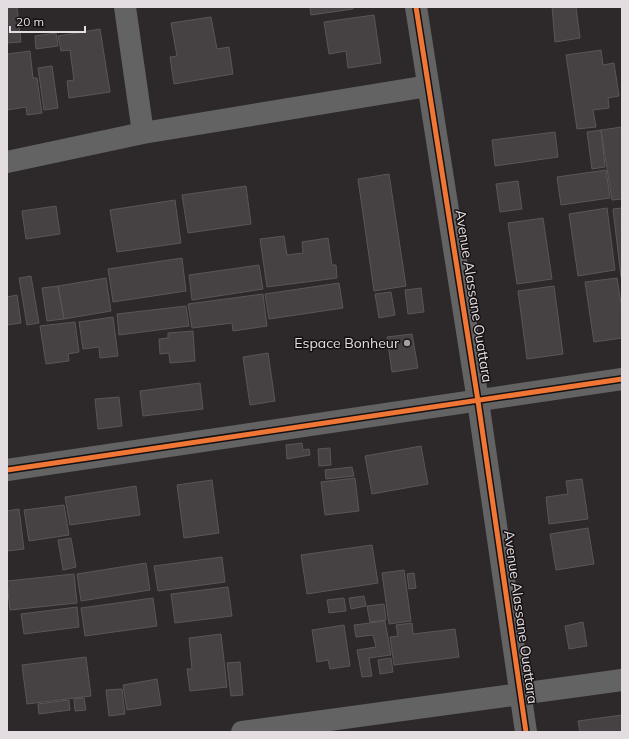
<svg xmlns="http://www.w3.org/2000/svg" width="629" height="739" font-family="Mulish,sans-serif">
<rect width="100%" height="100%" fill="#2d292b"/>
<path fill="#464244" stroke="#5a5658" d="M 7,7 L 17,7 L 21,42 L 7,43 Z
M 310,7 L 353,7 L 353,9 L 311,15 Z
M 552,7 L 576,7 L 580,38 L 555,42 Z
M 374,15 L 381,63 L 348,68 L 346,51 L 329,54 L 324,22 Z
M 211,17 L 217,49 L 229,47 L 233,74 L 174,84 L 170,57 L 177,56 L 171,23 Z
M 100,29 L 110,92 L 69,98 L 67,81 L 74,80 L 70,50 L 61,51 L 58,36 Z
M 56,33 L 58,46 L 36,49 L 35,36 Z
M 601,50 L 603,65 L 614,63 L 619,96 L 608,98 L 609,108 L 593,110 L 596,127 L 577,129 L 566,55 Z
M 30,51 L 33,78 L 37,78 L 42,113 L 27,115 L 26,107 L 7,110 L 7,54 Z
M 52,66 L 58,108 L 44,110 L 38,68 Z
M 622,127 L 622,199 L 612,200 L 601,130 Z
M 601,130 L 605,167 L 592,169 L 587,132 Z
M 555,132 L 558,157 L 495,166 L 492,140 Z
M 606,170 L 610,198 L 561,205 L 557,177 Z
M 389,174 L 406,286 L 374,291 L 358,179 Z
M 518,181 L 522,209 L 500,212 L 496,184 Z
M 246,186 L 251,224 L 188,233 L 182,195 Z
M 175,200 L 181,243 L 117,252 L 110,210 Z
M 56,206 L 60,234 L 26,239 L 22,211 Z
M 607,208 L 615,270 L 578,276 L 569,214 Z
M 622,208 L 622,276 L 621,277 L 613,209 Z
M 543,218 L 552,279 L 517,284 L 508,223 Z
M 284,236 L 287,255 L 303,253 L 302,242 L 328,238 L 332,265 L 336,265 L 337,278 L 267,287 L 260,239 Z
M 182,258 L 186,291 L 113,302 L 108,269 Z
M 259,265 L 263,289 L 192,300 L 189,275 Z
M 31,276 L 39,323 L 27,325 L 19,278 Z
M 106,278 L 111,311 L 64,319 L 58,286 Z
M 617,278 L 622,310 L 622,338 L 594,342 L 585,282 Z
M 339,283 L 343,308 L 269,319 L 265,294 Z
M 58,286 L 64,319 L 47,321 L 42,288 Z
M 554,286 L 563,354 L 527,359 L 518,291 Z
M 421,288 L 424,312 L 408,314 L 405,290 Z
M 391,292 L 395,315 L 379,318 L 375,294 Z
M 263,294 L 267,326 L 233,331 L 232,323 L 192,328 L 188,304 Z
M 17,295 L 21,323 L 7,325 L 7,297 Z
M 186,306 L 189,326 L 119,335 L 117,314 Z
M 113,317 L 118,356 L 100,358 L 99,347 L 83,349 L 79,322 Z
M 75,322 L 79,352 L 68,354 L 69,361 L 46,364 L 40,326 Z
M 193,331 L 195,361 L 170,363 L 169,353 L 160,354 L 159,339 L 168,338 L 168,333 Z
M 412,334 L 418,368 L 392,372 L 387,337 Z
M 268,353 L 275,401 L 250,405 L 243,357 Z
M 200,383 L 203,409 L 143,416 L 140,391 Z
M 119,397 L 122,426 L 98,429 L 95,399 Z
M 302,443 L 303,450 L 309,449 L 310,455 L 287,459 L 286,445 Z
M 421,446 L 428,484 L 372,494 L 365,456 Z
M 330,448 L 331,465 L 319,466 L 318,449 Z
M 352,467 L 354,476 L 326,479 L 325,470 Z
M 355,478 L 359,511 L 325,515 L 321,482 Z
M 582,479 L 588,519 L 549,524 L 546,497 L 568,494 L 566,481 Z
M 212,480 L 219,533 L 184,538 L 177,485 Z
M 136,486 L 140,515 L 70,525 L 65,497 Z
M 64,505 L 69,535 L 29,541 L 24,510 Z
M 19,509 L 24,549 L 7,551 L 7,511 Z
M 588,528 L 594,564 L 556,570 L 550,534 Z
M 71,538 L 76,567 L 63,570 L 58,540 Z
M 372,545 L 378,583 L 307,594 L 301,555 Z
M 222,557 L 225,582 L 158,591 L 154,566 Z
M 146,563 L 150,590 L 81,601 L 77,574 Z
M 404,570 L 411,621 L 389,624 L 382,573 Z
M 414,573 L 416,588 L 409,589 L 407,574 Z
M 74,574 L 77,603 L 10,610 L 7,581 Z
M 228,587 L 232,616 L 175,623 L 171,594 Z
M 364,596 L 366,606 L 351,609 L 349,598 Z
M 153,598 L 157,626 L 85,636 L 81,608 Z
M 344,598 L 346,611 L 329,613 L 327,600 Z
M 384,604 L 386,620 L 370,622 L 367,606 Z
M 77,607 L 79,627 L 24,634 L 21,614 Z
M 385,621 L 391,655 L 369,658 L 372,676 L 362,677 L 357,650 L 376,647 L 373,635 L 356,637 L 354,625 Z
M 583,622 L 587,646 L 569,649 L 565,626 Z
M 412,623 L 413,634 L 455,629 L 459,657 L 394,665 L 390,637 L 398,636 L 396,625 Z
M 344,625 L 350,666 L 330,669 L 328,660 L 317,662 L 312,630 Z
M 221,634 L 227,687 L 190,691 L 187,669 L 192,669 L 189,638 Z
M 86,657 L 91,696 L 27,704 L 22,665 Z
M 391,658 L 393,672 L 380,674 L 378,660 Z
M 240,662 L 243,695 L 231,696 L 227,663 Z
M 157,679 L 161,705 L 127,710 L 123,685 Z
M 122,689 L 125,714 L 109,716 L 106,690 Z
M 84,698 L 86,710 L 75,711 L 74,699 Z
M 69,700 L 70,710 L 39,714 L 38,704 Z
M 622,715 L 622,732 L 580,732 L 578,721 Z"/>
<g fill="none" stroke-linecap="round" stroke-linejoin="round">
<path stroke="#646364" stroke-width="22" d="M 125,7 L 143,133
M 416,7 L 478,401 L 526,732
M 7,162 L 143,133 L 428,86
M 7,470 L 622,379
M 242,732 L 622,680"/>
<g stroke="#151113" stroke-width="8">
<path id="cycleway" d="M 416,7 L 478,401 L 526,732
M 7,470 L 622,379"/>
</g>
<use href="#cycleway" stroke="#f07635" stroke-width="5"/>
</g>
<circle fill="#a39ea1" stroke="#151113" stroke-width="1.5" cx="407" cy="343" r="4"/>
<g text-anchor="middle" dominant-baseline="central" stroke-width="3" stroke-linejoin="round" paint-order="stroke">
<g font-size="14" fill="#e3dde1" stroke="#151113">
<text transform="translate(474 296) rotate(81)">Avenue Alassane Ouattara</text>
<text transform="translate(521 617) rotate(82)">Avenue Alassane Ouattara</text>
</g>
<g font-size="14" fill="#e3dde1" stroke="#151113" text-anchor="end">
<text x="399" y="343">Espace Bonheur</text>
</g>
</g>
<rect width="629" height="739" fill="none" stroke="#e3dde1" stroke-width="16"/>
<path d="M10 26v6h75v-6" fill="none" stroke="#e3dde1" stroke-width="2"/>
<text x="16" y="26" font-size="12" fill="#e3dde1" stroke="#151113" stroke-width="3" paint-order="stroke">20 m</text>
</svg>
